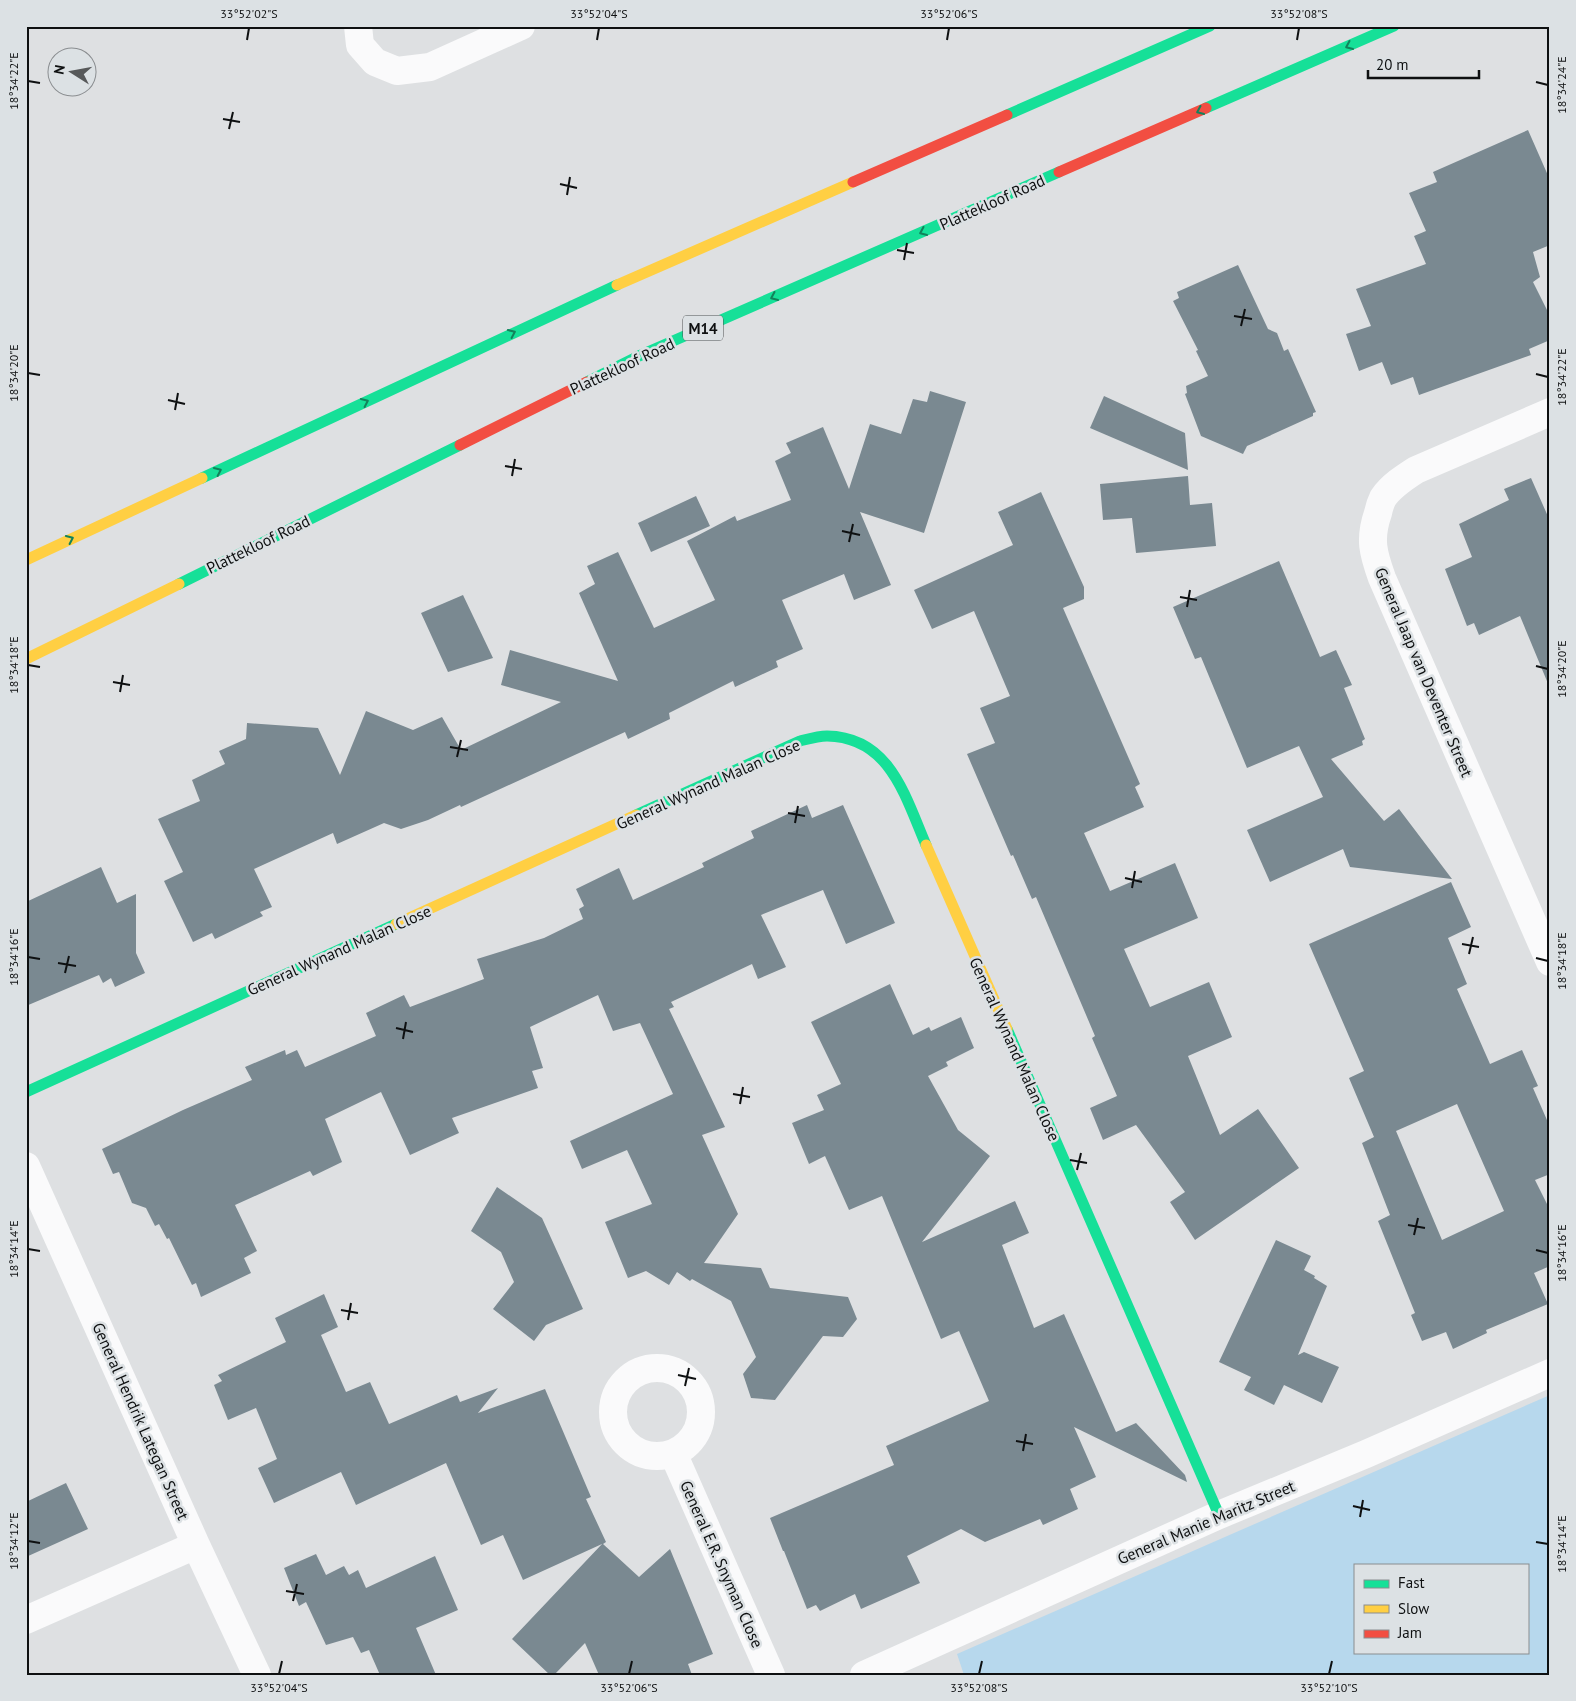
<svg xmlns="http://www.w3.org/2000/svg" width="1576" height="1701" font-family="'PT Sans',sans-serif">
<rect width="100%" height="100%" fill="#dee0e2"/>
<path fill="#b7d8ed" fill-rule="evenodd" d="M 1550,1395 L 1550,1675 L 964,1675 L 957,1654 ZM 1355,1565 L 1527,1565 L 1527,1652 L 1355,1652 Z"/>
<path fill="#7a8991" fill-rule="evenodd" d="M 1528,130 L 1550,180 L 1550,245 L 1533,252 L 1540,277 L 1533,282 L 1550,316 L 1550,340 L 1529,349 L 1531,355 L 1419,395 L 1413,377 L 1391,385 L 1382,362 L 1359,371 L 1346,334 L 1371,326 L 1356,289 L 1426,264 L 1414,236 L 1426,231 L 1409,193 L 1437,182 L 1433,172 Z
M 1238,265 L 1268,329 L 1277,333 L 1284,351 L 1288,349 L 1316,412 L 1313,413 L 1313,416 L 1247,446 L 1243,454 L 1201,436 L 1185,394 L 1187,393 L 1186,386 L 1208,376 L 1196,351 L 1198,350 L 1173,301 L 1179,298 L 1177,292 Z
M 930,391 L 966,402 L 924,533 L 860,512 L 891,585 L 854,600 L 844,574 L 782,600 L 803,649 L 776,661 L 778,667 L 735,687 L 733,681 L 669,713 L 670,719 L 628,739 L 625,732 L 461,807 L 460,805 L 428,820 L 401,829 L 384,823 L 337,844 L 333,833 L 254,869 L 272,907 L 260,912 L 263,916 L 215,939 L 212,933 L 193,942 L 164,881 L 183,872 L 158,819 L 200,801 L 192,780 L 225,764 L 219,751 L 246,739 L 247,723 L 318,728 L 340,775 L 366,711 L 413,730 L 442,717 L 461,750 L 561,702 L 501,685 L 510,650 L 618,681 L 579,593 L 595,584 L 587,566 L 618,552 L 654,628 L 715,600 L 687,541 L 735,516 L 737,521 L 791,500 L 775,461 L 791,453 L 786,443 L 823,427 L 849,489 L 870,424 L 901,434 L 913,399 L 927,402 Z
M 1104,396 L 1185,433 L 1188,470 L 1090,428 Z
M 1188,476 L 1190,505 L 1212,503 L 1216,546 L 1136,553 L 1132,518 L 1103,520 L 1100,484 Z
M 1531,478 L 1550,521 L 1549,686 L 1520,616 L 1479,635 L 1474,623 L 1467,626 L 1445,569 L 1472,557 L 1459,524 L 1509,500 L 1504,489 Z
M 1041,492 L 1084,587 L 1084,599 L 1063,608 L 1140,784 L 1135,787 L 1144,807 L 1084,833 L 1110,891 L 1175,863 L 1198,918 L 1124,949 L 1150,1007 L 1209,982 L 1232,1037 L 1188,1056 L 1220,1135 L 1258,1109 L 1299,1168 L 1195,1240 L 1170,1202 L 1185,1192 L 1136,1125 L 1103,1140 L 1090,1108 L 1117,1096 L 1092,1038 L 1095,1036 L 1036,897 L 1032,899 L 1013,855 L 1011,856 L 967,754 L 995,743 L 980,708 L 1010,696 L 974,611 L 932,629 L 914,590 L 1013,545 L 998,512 Z
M 696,496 L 710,526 L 651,552 L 638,523 Z
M 1279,561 L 1320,657 L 1336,650 L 1352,685 L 1344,688 L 1365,739 L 1362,741 L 1363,745 L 1331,759 L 1384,821 L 1399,809 L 1452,879 L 1350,867 L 1343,849 L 1270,882 L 1247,830 L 1323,797 L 1299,746 L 1247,768 L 1201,657 L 1195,659 L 1173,607 Z
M 463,595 L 493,658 L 448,672 L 421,613 Z
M 807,805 L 812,818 L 843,805 L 895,923 L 846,944 L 823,890 L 761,915 L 786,967 L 758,979 L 752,964 L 671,1002 L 674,1007 L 669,1009 L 725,1127 L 702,1135 L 738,1214 L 704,1263 L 761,1268 L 770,1288 L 848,1297 L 857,1319 L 843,1337 L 823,1336 L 775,1400 L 751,1398 L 743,1374 L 756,1357 L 731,1301 L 692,1279 L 690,1281 L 677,1272 L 669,1285 L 646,1271 L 628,1278 L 605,1222 L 652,1204 L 627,1150 L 582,1169 L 570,1141 L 673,1094 L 640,1023 L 613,1031 L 598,995 L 530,1027 L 543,1068 L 532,1071 L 538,1088 L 452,1118 L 459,1133 L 410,1155 L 381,1092 L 325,1119 L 342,1162 L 313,1176 L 310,1171 L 235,1205 L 257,1251 L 244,1258 L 251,1273 L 201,1297 L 196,1283 L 192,1285 L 169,1238 L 167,1239 L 159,1224 L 155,1226 L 146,1208 L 132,1203 L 119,1172 L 113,1174 L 102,1149 L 183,1110 L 252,1080 L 245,1067 L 285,1050 L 286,1055 L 297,1050 L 305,1067 L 376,1036 L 366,1013 L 404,995 L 410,1007 L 484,979 L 477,959 L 544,938 L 583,919 L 579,909 L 584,906 L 576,889 L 619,868 L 633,900 L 704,867 L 702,863 L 754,838 L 751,831 Z
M 101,867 L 117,903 L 136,894 L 136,953 L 145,973 L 115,987 L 111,978 L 103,983 L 99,975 L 26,1006 L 26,902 Z
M 1451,882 L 1471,927 L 1448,938 L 1467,984 L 1457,989 L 1490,1064 L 1522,1050 L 1538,1086 L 1533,1088 L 1550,1127 L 1550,1174 L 1535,1180 L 1550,1210 L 1550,1266 L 1534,1273 L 1548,1304 L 1486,1330 L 1487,1333 L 1453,1349 L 1446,1332 L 1422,1341 L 1411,1315 L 1415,1313 L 1378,1221 L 1390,1215 L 1362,1143 L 1374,1137 L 1349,1078 L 1364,1071 L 1309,944 ZM 1457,1104 L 1504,1211 L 1442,1240 L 1396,1131 Z
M 890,984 L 913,1035 L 929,1027 L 931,1031 L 961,1017 L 974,1048 L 946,1062 L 948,1066 L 928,1076 L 958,1130 L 990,1156 L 922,1242 L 1015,1201 L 1029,1233 L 1002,1245 L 1034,1328 L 1064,1314 L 1116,1432 L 1136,1423 L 1185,1475 L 1187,1482 L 1074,1427 L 1096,1477 L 1070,1489 L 1078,1509 L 1043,1525 L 1040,1519 L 985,1542 L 961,1529 L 907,1556 L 920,1583 L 861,1609 L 855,1594 L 820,1611 L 816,1605 L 807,1609 L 784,1551 L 783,1551 L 770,1518 L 894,1465 L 886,1446 L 989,1401 L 959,1331 L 941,1339 L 882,1196 L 849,1210 L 825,1156 L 809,1164 L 792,1123 L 824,1110 L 817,1095 L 841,1084 L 811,1022 Z
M 497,1187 L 542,1218 L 583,1309 L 546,1325 L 534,1341 L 493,1309 L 514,1282 L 501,1252 L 471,1231 Z
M 1276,1240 L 1311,1256 L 1304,1270 L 1315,1276 L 1314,1278 L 1327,1286 L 1298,1355 L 1304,1352 L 1339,1367 L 1322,1403 L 1284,1385 L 1274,1405 L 1244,1390 L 1251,1377 L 1219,1362 Z
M 324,1294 L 338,1327 L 321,1335 L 346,1392 L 370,1382 L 389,1424 L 457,1395 L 460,1402 L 498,1388 L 478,1413 L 545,1389 L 591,1497 L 586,1499 L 606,1542 L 603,1544 L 639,1577 L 670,1549 L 713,1654 L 688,1664 L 692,1675 L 599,1675 L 585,1643 L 554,1675 L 550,1675 L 512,1639 L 602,1544 L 523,1580 L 503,1535 L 481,1545 L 446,1463 L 356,1505 L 341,1472 L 274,1503 L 258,1468 L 277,1459 L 256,1408 L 228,1420 L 214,1385 L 222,1381 L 218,1375 L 286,1342 L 275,1318 Z
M 66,1483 L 88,1529 L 26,1557 L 26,1502 Z
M 316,1554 L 326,1575 L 344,1566 L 349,1575 L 358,1570 L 366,1588 L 435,1556 L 458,1610 L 416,1628 L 436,1675 L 380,1675 L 369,1650 L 361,1653 L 353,1637 L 326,1645 L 306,1602 L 299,1606 L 284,1568 Z"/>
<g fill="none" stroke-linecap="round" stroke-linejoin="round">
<path stroke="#fafafb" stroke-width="28" d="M 358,26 L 360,45 L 375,62 L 397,71 L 430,67 L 521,26
M 1550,412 L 1416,470 C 1405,477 1391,486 1383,498 C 1381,502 1379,508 1378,513 C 1369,539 1373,553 1382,578 L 1550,962
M 26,1166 L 196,1545 L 257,1675
M613 1412a44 44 0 1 1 88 0a44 44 0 1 1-88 0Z
M 673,1453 L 771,1675
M 26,1620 L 196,1545
M 864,1675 L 1219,1515 L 1366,1454 L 1550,1373"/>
<path stroke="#16e098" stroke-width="11" d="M 1206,108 L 1394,26
M 1007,115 L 1210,26
M 587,382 L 641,355 L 1059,172
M 202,478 L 617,285
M 179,584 L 460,445
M 636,815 L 800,741 C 808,739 818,736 827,736 C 890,737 905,796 926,845
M 1007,1029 L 1219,1515
M 26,1092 L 396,924"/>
<path stroke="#ffcf43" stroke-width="11" d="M 617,285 L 853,182
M 26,560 L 202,478
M 26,659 L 179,584
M 926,845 L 1007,1029
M 396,924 L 636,815"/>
<path stroke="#f24e42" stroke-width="11" d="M 1059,172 L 1206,108
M 853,182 L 1007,115
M 460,445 L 587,382"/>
</g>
<defs><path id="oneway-chevron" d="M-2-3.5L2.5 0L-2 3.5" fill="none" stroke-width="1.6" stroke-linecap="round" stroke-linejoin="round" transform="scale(1.25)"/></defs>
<g stroke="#12825b">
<use href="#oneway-chevron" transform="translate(1349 46) rotate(156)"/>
<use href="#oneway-chevron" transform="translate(1200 111) rotate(156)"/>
<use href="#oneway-chevron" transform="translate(923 232) rotate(156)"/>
<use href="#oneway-chevron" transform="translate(774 297) rotate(156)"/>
<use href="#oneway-chevron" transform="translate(512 333) rotate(-25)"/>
<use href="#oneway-chevron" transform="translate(365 402) rotate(-25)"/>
<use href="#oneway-chevron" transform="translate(218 471) rotate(-25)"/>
<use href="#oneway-chevron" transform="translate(70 539) rotate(-25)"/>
</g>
<path fill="none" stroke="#0e1011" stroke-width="2" d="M 247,40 L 249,28M 597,40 L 599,28M 947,40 L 949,28M 1297,40 L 1299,28M 28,81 L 40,83M 1536,82 L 1548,85M 223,119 L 240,122M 229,129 L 233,112M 560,184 L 577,188M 567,195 L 570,177M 897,250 L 914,253M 904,260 L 907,243M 1234,316 L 1252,319M 1241,326 L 1245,309M 28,373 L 40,375M 1536,374 L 1548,377M 168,400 L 185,404M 175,410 L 178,393M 505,466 L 522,469M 512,476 L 515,459M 842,531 L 860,535M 849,542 L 853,524M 1180,597 L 1197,600M 1187,607 L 1190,590M 28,665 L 40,667M 1536,666 L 1548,669M 113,682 L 130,685M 120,692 L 123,675M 450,747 L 468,750M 457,757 L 461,740M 788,813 L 805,816M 795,823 L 798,806M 1125,878 L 1142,882M 1132,888 L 1135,871M 1462,944 L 1479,947M 1469,954 L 1473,937M 28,957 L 40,959M 1536,958 L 1548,961M 58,963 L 76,966M 65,973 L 69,956M 396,1028 L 413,1032M 403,1039 L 406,1022M 733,1094 L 750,1097M 740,1104 L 743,1087M 1070,1160 L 1087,1163M 1077,1170 L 1081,1153M 1408,1225 L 1425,1228M 1414,1235 L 1418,1218M 28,1249 L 40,1251M 1536,1250 L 1548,1253M 341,1310 L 358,1313M 348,1320 L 351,1303M 678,1375 L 696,1379M 685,1386 L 689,1368M 1016,1441 L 1033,1444M 1023,1451 L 1026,1434M 1353,1506 L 1370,1510M 1360,1517 L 1363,1500M 28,1541 L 40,1543M 1536,1542 L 1548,1544M 286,1591 L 304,1594M 293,1601 L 297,1584M 279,1674 L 282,1661M 629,1674 L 632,1661M 979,1674 L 982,1661M 1329,1674 L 1332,1661"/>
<g text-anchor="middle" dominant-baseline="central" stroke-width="5" stroke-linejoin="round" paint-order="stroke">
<rect fill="#dce1e4" stroke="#4c4f50" stroke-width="1" x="683" y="315.5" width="40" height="25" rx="4"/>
<g font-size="15" font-weight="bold" fill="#0e1011">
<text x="703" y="328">M14</text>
</g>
<g font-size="16" fill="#0e1011" stroke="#dce1e4">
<text transform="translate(992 202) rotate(-24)">Plattekloof Road</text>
<text transform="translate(622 366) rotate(-25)">Plattekloof Road</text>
<text transform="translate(258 544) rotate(-26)">Plattekloof Road</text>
<text transform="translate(1424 672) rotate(67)">General Jaap van Deventer Street</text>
<text transform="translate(708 784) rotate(-24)">General Wynand Malan Close</text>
<text transform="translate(339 950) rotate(-24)">General Wynand Malan Close</text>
<text transform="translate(1015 1049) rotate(66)">General Wynand Malan Close</text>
<text transform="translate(141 1421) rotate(66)">General Hendrik Lategan Street</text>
<text transform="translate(1206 1522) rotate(-23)">General Manie Maritz Street</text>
<text transform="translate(722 1564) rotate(66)">General E.R. Snyman Close</text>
</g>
</g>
<rect width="1576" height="1701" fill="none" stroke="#dce1e4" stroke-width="55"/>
<rect x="1354" y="1564" width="175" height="90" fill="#dce1e4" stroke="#8a8d90"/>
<rect x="1364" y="1580" width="25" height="8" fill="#16e098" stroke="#8a8d90"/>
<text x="1398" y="1588" font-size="15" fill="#0e1011">Fast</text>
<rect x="1364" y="1605" width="25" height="8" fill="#ffcf43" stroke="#8a8d90"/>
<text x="1398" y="1614" font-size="15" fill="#0e1011">Slow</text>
<rect x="1364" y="1630" width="25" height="8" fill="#f24e42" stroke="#8a8d90"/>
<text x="1398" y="1638" font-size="15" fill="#0e1011">Jam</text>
<g transform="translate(72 72) rotate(281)"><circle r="24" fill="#dce1e4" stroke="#8a8d90"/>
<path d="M0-4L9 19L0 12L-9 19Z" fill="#57595a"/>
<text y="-8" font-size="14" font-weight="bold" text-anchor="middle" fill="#0e1011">N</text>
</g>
<path d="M1368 70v8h111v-8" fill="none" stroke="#0e1011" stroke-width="2.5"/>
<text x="1376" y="70" font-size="15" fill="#0e1011" stroke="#dce1e4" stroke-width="4" paint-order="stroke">20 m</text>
<rect x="28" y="28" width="1520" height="1646" fill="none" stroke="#0e1011" stroke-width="2"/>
<g font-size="12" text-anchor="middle" fill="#0e1011">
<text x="249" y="18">33°52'02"S</text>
<text x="599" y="18">33°52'04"S</text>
<text x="949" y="18">33°52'06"S</text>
<text x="1299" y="18">33°52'08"S</text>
<text transform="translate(14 81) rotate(-90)" y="4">18°34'22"E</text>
<text transform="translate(1562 85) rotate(-90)" y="4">18°34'24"E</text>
<text transform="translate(14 373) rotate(-90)" y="4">18°34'20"E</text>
<text transform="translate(1562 377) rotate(-90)" y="4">18°34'22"E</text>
<text transform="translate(14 665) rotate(-90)" y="4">18°34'18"E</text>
<text transform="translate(1562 669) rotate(-90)" y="4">18°34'20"E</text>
<text transform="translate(14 957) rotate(-90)" y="4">18°34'16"E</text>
<text transform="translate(1562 961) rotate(-90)" y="4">18°34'18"E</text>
<text transform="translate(14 1249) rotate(-90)" y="4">18°34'14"E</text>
<text transform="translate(1562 1253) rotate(-90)" y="4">18°34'16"E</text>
<text transform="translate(14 1541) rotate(-90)" y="4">18°34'12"E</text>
<text transform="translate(1562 1544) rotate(-90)" y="4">18°34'14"E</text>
<text x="279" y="1692">33°52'04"S</text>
<text x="629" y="1692">33°52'06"S</text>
<text x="979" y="1692">33°52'08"S</text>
<text x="1329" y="1692">33°52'10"S</text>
</g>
</svg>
